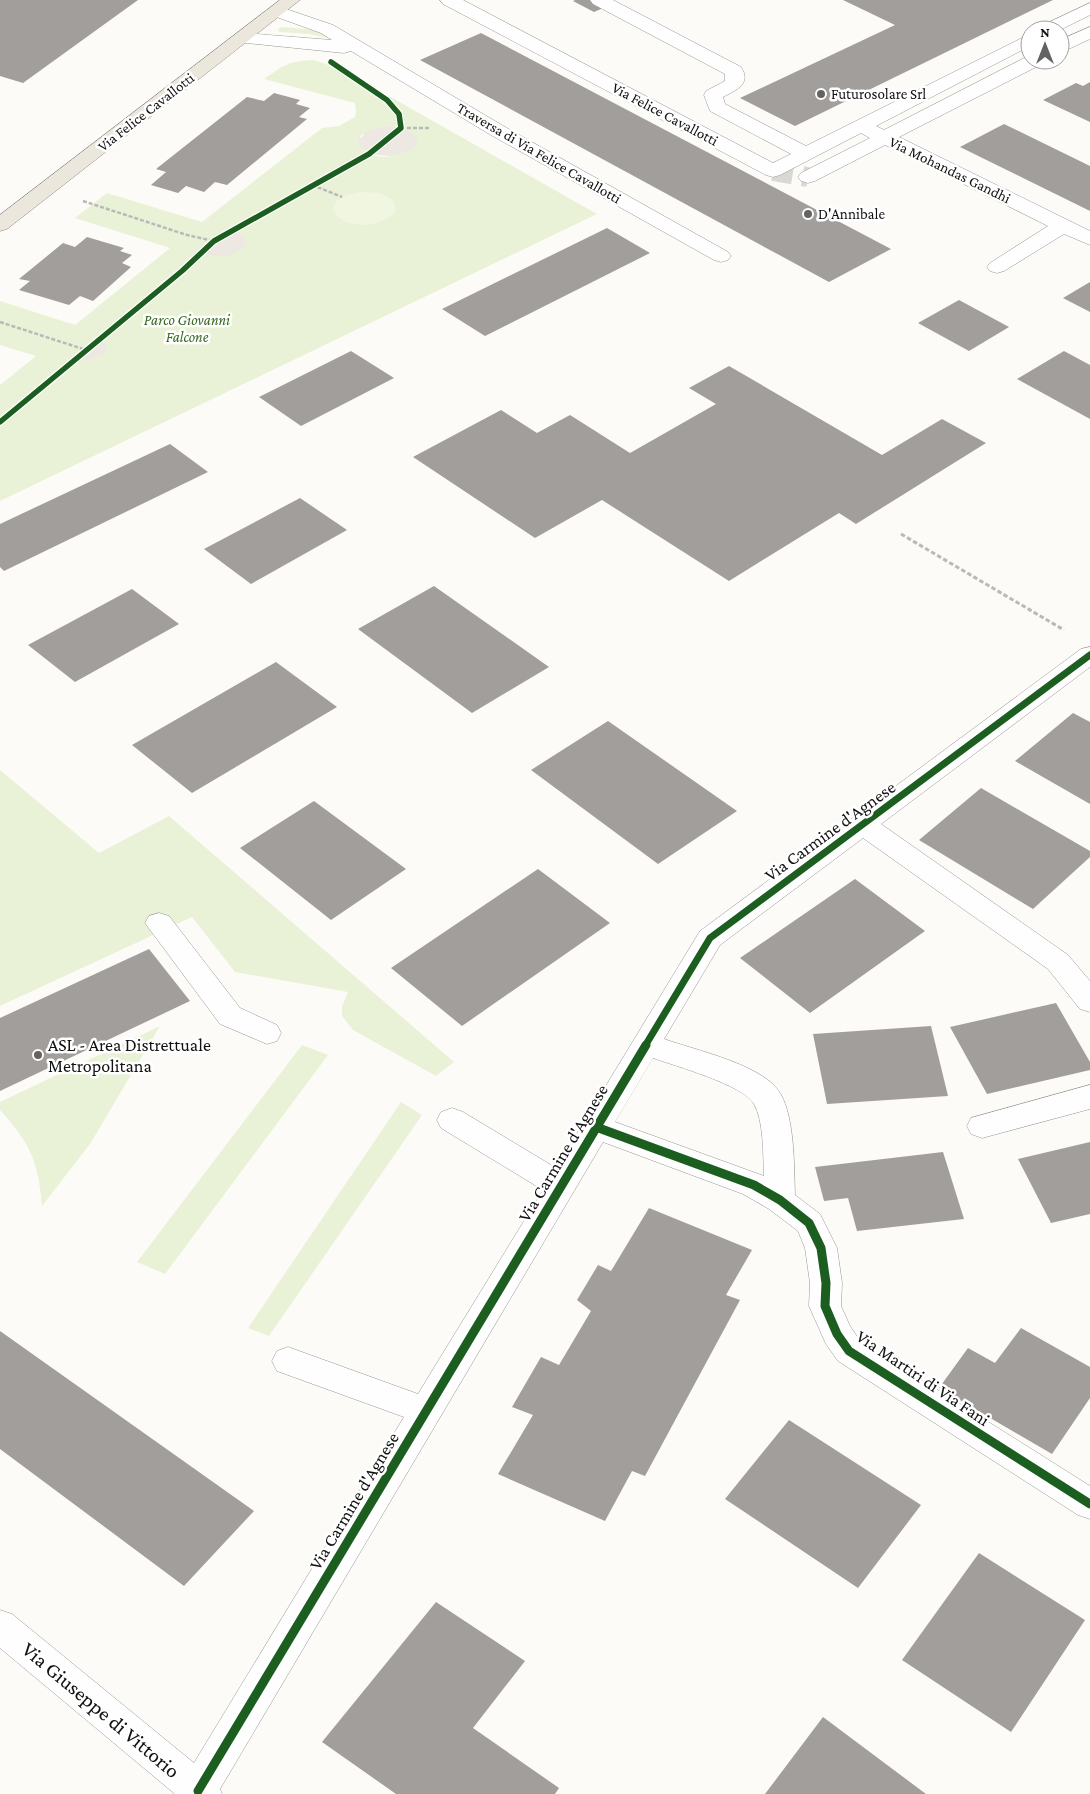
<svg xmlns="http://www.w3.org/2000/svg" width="1090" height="1794" font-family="'Crimson Pro',serif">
<rect width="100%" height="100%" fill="#fdfbf7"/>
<path fill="#e9f2d7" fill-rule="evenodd" d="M 281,27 L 307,29 L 333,36 L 332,39 L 309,34 L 279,32 L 278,29 Z
M 314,60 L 345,71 L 597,214 L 0,501 L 0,385 L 36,356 L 0,345 L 0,301 L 75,325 L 170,248 L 75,218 L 107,193 L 202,222 L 322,128 L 339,126 L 355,117 L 356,111 L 355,103 L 264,79 C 284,65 289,61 314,60 ZM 391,126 L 409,130 L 417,139 C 398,155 388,164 363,150 L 360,136 L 373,129 Z
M 0,770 L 99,853 L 169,816 L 454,1062 L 436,1076 L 353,1030 L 342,1016 L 342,1006 L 348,992 L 235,972 L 192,917 L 0,1006 Z
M 160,1026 L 90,1144 L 42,1206 C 38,1160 31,1145 0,1110 L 0,1102 Z
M 302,1045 L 328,1055 L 165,1274 L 137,1262 Z
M 401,1102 L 422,1115 L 269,1336 L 248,1328 Z"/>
<path fill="#f1f6e1" d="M 361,192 C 374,192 399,194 395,212 C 361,246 296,203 361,192 Z"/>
<path fill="#ede9e2" d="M 391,126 L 409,130 L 414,134 L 417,139 L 417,144 L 413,149 L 398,155 L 388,156 L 369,154 L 359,146 L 358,141 L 366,132 L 373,129 Z
M 233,230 L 244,236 L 245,246 L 241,250 L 227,256 L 218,257 L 200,253 L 214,241 Z
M 98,340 L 106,345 L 106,352 L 103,355 L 86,361 L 74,360 Z"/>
<path fill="#a19e9c" d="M 0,0 L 138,0 L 23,83 L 0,76 Z
M 575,0 L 596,0 L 608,6 L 594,12 L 573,1 Z
M 843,0 L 1053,0 L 795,126 L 740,98 L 895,25 Z
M 481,33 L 891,249 L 829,282 L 420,60 Z
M 1090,82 L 1090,122 L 1043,100 L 1076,83 L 1083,86 Z
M 274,93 L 300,100 L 296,104 L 310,108 L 299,117 L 307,119 L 227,185 L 215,182 L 204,192 L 186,186 L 178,193 L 151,185 L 166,172 L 156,169 L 247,97 L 264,101 Z
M 1004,124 L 1090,166 L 1090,211 L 960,147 Z
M 607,228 L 650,253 L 485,336 L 442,309 Z
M 87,237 L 124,248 L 120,251 L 132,255 L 122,263 L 131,267 L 93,301 L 80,296 L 69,305 L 19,290 L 30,281 L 19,279 L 63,243 L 75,247 Z
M 1090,282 L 1090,312 L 1063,298 Z
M 959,300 L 1009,327 L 969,351 L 918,323 Z
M 351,351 L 394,378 L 301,426 L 259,397 Z
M 1064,351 L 1090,365 L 1090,419 L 1017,379 Z
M 729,366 L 882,455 L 942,419 L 986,443 L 856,524 L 839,513 L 729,581 L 602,500 L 535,538 L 413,457 L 501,410 L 537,433 L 570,415 L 630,453 L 716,404 L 689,388 Z
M 170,444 L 208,472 L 4,571 L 0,567 L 0,524 Z
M 300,498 L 347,530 L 251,584 L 204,549 Z
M 434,586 L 549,667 L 472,713 L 358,629 Z
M 132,589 L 179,624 L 75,682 L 28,645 Z
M 276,662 L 337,707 L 192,793 L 132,745 Z
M 1073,713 L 1090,722 L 1090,804 L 1015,761 Z
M 608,721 L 737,811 L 658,864 L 531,770 Z
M 981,788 L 1090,851 L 1090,857 L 1033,909 L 919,840 Z
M 314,801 L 406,869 L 331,920 L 240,848 Z
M 538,869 L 610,923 L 462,1026 L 391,968 Z
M 855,879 L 925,931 L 810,1013 L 740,958 Z
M 149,949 L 190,1001 L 0,1091 L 0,1018 Z
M 1056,1003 L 1090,1062 L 1090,1070 L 987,1094 L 950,1027 Z
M 931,1026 L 948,1096 L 827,1104 L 813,1034 Z
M 1090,1142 L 1090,1214 L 1051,1223 L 1018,1159 Z
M 943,1152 L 964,1219 L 857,1231 L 848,1198 L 824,1201 L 815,1167 Z
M 649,1208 L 752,1250 L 726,1295 L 740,1300 L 645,1476 L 632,1471 L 605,1521 L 498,1474 L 533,1415 L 512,1407 L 541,1357 L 559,1365 L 591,1311 L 577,1300 L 598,1265 L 611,1271 Z
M 1021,1328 L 1090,1367 L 1090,1398 L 1052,1454 L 939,1388 L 968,1348 L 995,1363 Z
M 0,1331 L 254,1511 L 184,1586 L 0,1449 Z
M 789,1420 L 921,1505 L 858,1588 L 725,1499 Z
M 979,1553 L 1085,1620 L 1011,1732 L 902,1660 Z
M 436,1602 L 525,1661 L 473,1728 L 559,1788 L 555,1794 L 396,1794 L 322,1742 Z
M 823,1717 L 926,1794 L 765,1794 Z"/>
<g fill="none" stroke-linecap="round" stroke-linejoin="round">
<path stroke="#dad8d4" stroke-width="20" stroke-dasharray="20 10" stroke-linecap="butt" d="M 773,171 L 808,177"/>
<g stroke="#979695" stroke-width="1">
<path id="minor" d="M 440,0 L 463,0 L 773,163 L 791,154 L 710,111 L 704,95 L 706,91 L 725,81 L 725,74 L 593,4 L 590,0 L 613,0 L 741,67 C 752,84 736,90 723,97 L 725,104 L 806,146 L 1030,34 L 1030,46 L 876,126 L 884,130 L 1028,56 L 1030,56 L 1030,60 L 1044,60 L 1042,64 L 899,137 L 1090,231 L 1090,245 L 1064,234 L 1004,271 L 997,273 L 990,271 L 987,267 L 990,263 L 1048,226 L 885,145 L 815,181 L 808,183 L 801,181 L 798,177 L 801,173 L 870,138 L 861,133 L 780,175 L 773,177 L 766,175 L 443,4 Z
M 1090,3 L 1090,15 L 1060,30 L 1038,30 L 1041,26 Z
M 277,6 L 333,25 L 505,127 L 728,252 L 731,256 L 728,260 L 721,262 L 714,260 L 491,135 L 351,51 L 344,53 L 237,42 L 234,38 L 237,34 L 243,33 L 332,40 L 321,33 L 271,15 L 268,11 L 271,7 Z
M 1090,27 L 1090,39 L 1060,53 L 1060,40 Z
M 1090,647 L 1090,667 L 881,824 L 1068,955 L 1090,981 L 1090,1012 L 1080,1009 L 1048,969 L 863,838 L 720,945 L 664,1039 C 695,1050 759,1064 778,1090 C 795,1113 794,1167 795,1195 L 820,1214 L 837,1248 L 842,1283 L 841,1306 L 850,1326 L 860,1341 L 1090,1486 L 1090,1519 L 1078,1515 L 838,1361 L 826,1344 L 809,1306 L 810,1283 L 805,1248 L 798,1231 L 769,1209 L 743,1194 L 603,1142 L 220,1789 L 222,1794 L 175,1794 L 0,1648 L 0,1610 L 12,1614 L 194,1763 L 404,1417 L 277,1371 L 272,1361 L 277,1351 L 288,1347 L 418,1394 L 543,1190 L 441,1128 L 437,1120 L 441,1112 L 452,1108 L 463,1112 L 556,1168 L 700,931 L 1081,649 ZM 653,1058 C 675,1066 744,1085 754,1104 C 764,1121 763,1156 764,1176 L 615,1122 Z
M 159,913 L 169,916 L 240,1008 L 277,1025 L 281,1033 L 277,1041 L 267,1044 L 220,1024 L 145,923 L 149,916 Z
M 1090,1085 L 1090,1109 L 982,1138 L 971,1134 L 967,1126 L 971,1118 Z"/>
</g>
<g stroke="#858482" stroke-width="1">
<path id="major" d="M 280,0 L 300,0 L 7,229 L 0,231 L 0,215 Z"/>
</g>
<path stroke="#b9b9b8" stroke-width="2.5" stroke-dasharray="4 2" stroke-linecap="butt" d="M 401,128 L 431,128
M 312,185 L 342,197
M 83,201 L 187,235 L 214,241
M 0,322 L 86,350"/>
<path stroke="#b9b9b8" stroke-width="3" stroke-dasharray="4.5 2.5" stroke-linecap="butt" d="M 901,534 L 1064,630"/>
<use href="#minor" fill="#fffefe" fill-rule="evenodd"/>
<use href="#major" fill="#ece7dc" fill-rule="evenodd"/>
<g stroke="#fff" stroke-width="8">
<path id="cycleway-far2" d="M 0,422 L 182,271 L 214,241 L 369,154 L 401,128 L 399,114 L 387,100 L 331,62"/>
</g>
<g stroke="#fff" stroke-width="10">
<path id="cycleway-far1" d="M 645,1046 L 710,938 L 1090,655"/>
</g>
<g stroke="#fff" stroke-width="12">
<path id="cycleway" d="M 596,1127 L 754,1185 L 780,1200 L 809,1223 L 821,1248 L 826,1283 L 825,1306 L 837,1334 L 849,1351 L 1090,1504
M 198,1791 L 646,1045"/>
</g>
<use href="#cycleway-far2" stroke="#1b5e20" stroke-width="5.5"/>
<use href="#cycleway-far1" stroke="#1b5e20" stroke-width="7"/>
<use href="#cycleway" stroke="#1b5e20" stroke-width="9"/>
</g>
<g fill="#646362" stroke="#fff" stroke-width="2">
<circle cx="821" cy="94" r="5"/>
<circle cx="808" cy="214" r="5"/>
<circle cx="38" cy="1055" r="5"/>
</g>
<g text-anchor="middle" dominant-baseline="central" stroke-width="5" stroke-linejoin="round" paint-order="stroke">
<g font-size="15" fill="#111" stroke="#fff" text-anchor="start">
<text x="831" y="94">Futurosolare Srl</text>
<text x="818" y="214">D'Annibale</text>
</g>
<g font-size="15" fill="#111" stroke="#fff">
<text transform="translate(146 112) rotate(-38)">Via Felice Cavallotti</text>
<text transform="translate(665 114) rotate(28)">Via Felice Cavallotti</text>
<text transform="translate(539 153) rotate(30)">Traversa di Via Felice Cavallotti</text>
<text transform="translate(950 170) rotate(26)">Via Mohandas Gandhi</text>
</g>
<g font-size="15" font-style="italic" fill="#366920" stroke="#fff">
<text x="187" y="320">Parco Giovanni<tspan x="187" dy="17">Falcone</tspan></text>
</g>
<g font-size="18" fill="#111" stroke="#fff">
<text transform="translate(830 831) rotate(-36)">Via Carmine d'Agnese</text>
<text transform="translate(563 1153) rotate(-59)">Via Carmine d'Agnese</text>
<text transform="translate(923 1378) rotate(34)">Via Martiri di Via Fani</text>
<text transform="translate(354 1501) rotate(-59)">Via Carmine d'Agnese</text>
</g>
<g font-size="18" fill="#111" stroke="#fff" text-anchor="start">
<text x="48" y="1045">ASL - Area Distrettuale<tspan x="48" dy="21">Metropolitana</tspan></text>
</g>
<g font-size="21" fill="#111" stroke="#fff">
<text transform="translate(101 1710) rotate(40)">Via Giuseppe di Vittorio</text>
</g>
</g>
<g transform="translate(1045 45)"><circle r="24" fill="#ffffff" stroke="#a0a0a0"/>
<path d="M0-4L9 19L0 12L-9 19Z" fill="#646362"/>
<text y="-8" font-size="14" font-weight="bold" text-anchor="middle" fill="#111111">N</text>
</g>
</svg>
